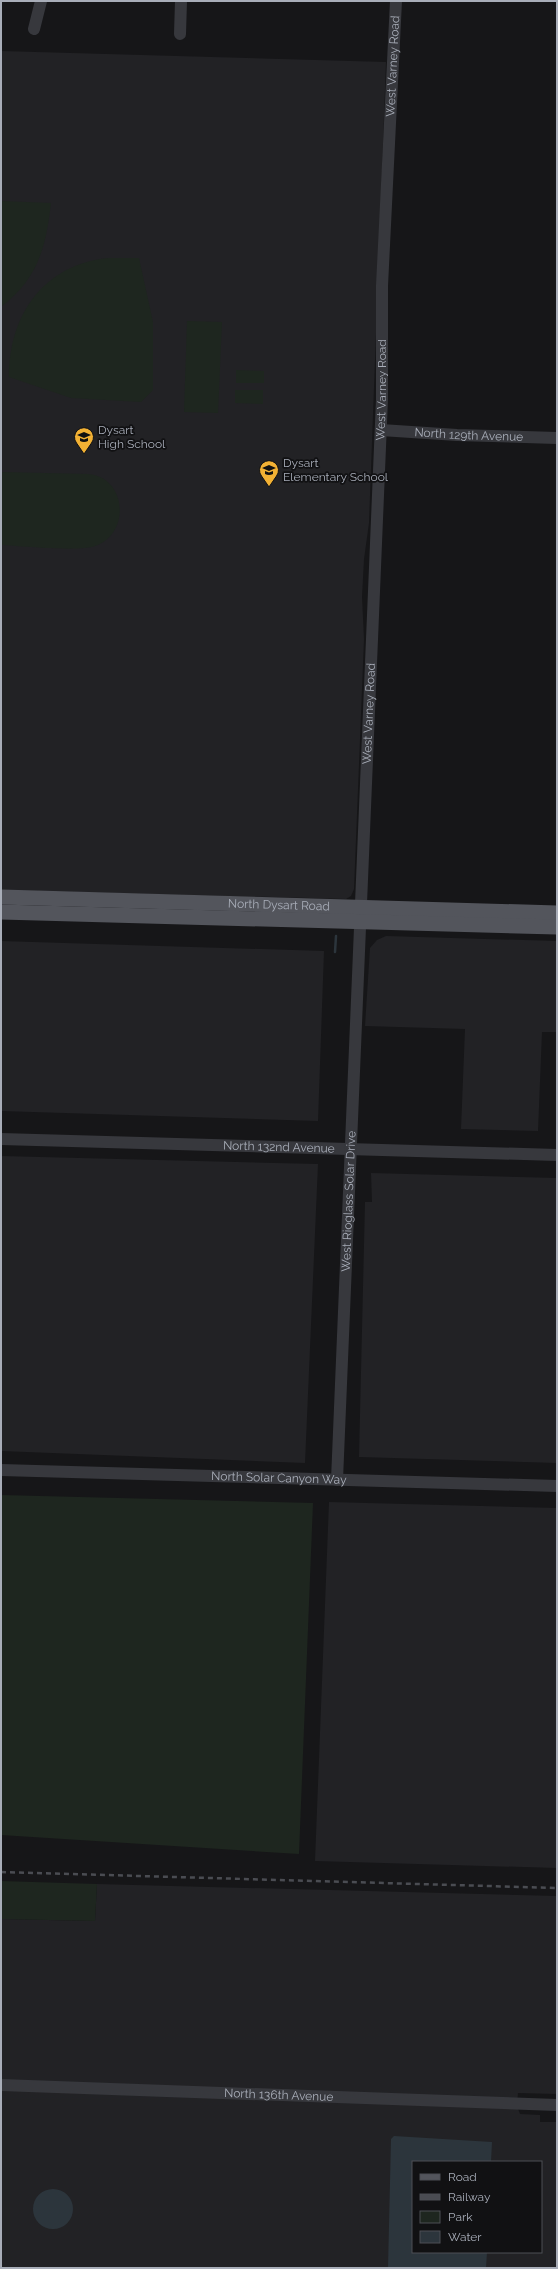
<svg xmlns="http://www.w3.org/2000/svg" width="558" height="2269" font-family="Raleway,sans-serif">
<rect width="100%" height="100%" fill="#161618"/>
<path fill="#222225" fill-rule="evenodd" d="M 1,51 L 386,62 L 369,523 L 364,559 L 362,597 L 364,639 L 354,889 L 351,896 L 346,899 L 1,890 Z
M 386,936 L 557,941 L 557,1032 L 542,1032 L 538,1131 L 461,1129 L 465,1029 L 365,1026 L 370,948 L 377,940 Z
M 1,941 L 324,951 L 318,1121 L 1,1111 Z
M 1,1156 L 318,1164 L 305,1463 L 1,1451 Z
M 371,1173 L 557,1178 L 557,1463 L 359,1457 L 365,1202 L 372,1202 Z
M 329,1502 L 557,1508 L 557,1868 L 315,1861 Z
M 97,1884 L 557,1896 L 557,2094 L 518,2093 L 517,2106 L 520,2114 L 540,2115 L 540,2122 L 557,2122 L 557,2268 L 1,2268 L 1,1919 L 95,1921 ZM 413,2162 L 541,2162 L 541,2252 L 413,2252 Z"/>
<path fill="#1e261f" d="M 1,201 L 51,203 C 46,247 38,279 1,307 Z
M 108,258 L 139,258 L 153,322 L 153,390 L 141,402 L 71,398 L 9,377 C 9,315 43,265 108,258 Z
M 187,321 L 222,322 L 218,413 L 184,412 Z
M 236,370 L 264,371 L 264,383 L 236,383 Z
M 235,390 L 263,390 L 263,404 L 235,403 Z
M 1,472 L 88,474 C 127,477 131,534 95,546 C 79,552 21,546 1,545 Z
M 1,1495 L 313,1503 L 299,1854 L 1,1835 Z
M 1,1881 L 97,1884 L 95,1921 L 1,1919 Z"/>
<path fill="#2c353c" d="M 394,2136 L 492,2142 L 491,2162 L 413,2162 L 413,2252 L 487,2252 L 486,2268 L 388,2268 L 391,2139 Z
M33 2209a20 20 0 1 1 40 0a20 20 0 1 1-40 0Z"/>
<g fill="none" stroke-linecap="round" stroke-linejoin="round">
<path stroke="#2c353c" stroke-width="2.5" d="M 335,952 L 336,936"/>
<g stroke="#37383d" stroke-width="12">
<path d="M 34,29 L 41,1"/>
<path d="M 180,34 L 181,1"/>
<path id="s1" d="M 381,430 L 457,435 L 557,438"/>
<path id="s2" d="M 1,1139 L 557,1155"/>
<path id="s3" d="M 1,1470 L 557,1486"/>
<path id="s4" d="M 337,1480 L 382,399 L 382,286 L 396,1"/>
<path id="s5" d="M 1,2085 L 557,2105"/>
</g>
<g stroke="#53555c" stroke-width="15">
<path id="s6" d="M 1,897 L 557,913"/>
<path d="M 1,912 L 557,927"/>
</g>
<path stroke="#4a4c52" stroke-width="2.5" stroke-dasharray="5 4" stroke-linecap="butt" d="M 1,1872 L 557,1888"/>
</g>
<defs>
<g id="school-pin" transform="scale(1)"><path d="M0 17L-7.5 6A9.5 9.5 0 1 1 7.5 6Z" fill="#f2b134" stroke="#111113"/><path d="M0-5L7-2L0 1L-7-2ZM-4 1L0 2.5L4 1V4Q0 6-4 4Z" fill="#111"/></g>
</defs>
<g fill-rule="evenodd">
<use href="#school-pin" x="84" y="437"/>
<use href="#school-pin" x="269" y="470"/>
</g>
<g text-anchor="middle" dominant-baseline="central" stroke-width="3.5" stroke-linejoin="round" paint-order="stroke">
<g font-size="12" fill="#a8adb8" stroke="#111113">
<text stroke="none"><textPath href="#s4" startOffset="1415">West Varney Road</textPath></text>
<text stroke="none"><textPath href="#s4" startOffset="1091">West Varney Road</textPath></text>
<text stroke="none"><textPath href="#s1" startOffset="88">North 129th Avenue</textPath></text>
<text stroke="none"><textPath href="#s4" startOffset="767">West Varney Road</textPath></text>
<text stroke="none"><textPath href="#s6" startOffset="278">North Dysart Road</textPath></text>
<text stroke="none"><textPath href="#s2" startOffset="278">North 132nd Avenue</textPath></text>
<text stroke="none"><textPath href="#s4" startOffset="279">West Rioglass Solar Drive</textPath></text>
<text stroke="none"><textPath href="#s3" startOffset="278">North Solar Canyon Way</textPath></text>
<text stroke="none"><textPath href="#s5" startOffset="278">North 136th Avenue</textPath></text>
</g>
<g font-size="12" fill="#a8adb8" stroke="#111113" text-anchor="start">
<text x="98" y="430">Dysart<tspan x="98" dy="14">High School</tspan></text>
<text x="283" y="463">Dysart<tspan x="283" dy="14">Elementary School</tspan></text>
</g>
</g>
<rect width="558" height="2269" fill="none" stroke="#a8adb8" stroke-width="4"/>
<rect x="412" y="2161" width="130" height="92" fill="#111113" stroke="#4d4f55"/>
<rect x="420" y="2174" width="20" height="6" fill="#53555c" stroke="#4d4f55"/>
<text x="448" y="2181" font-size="12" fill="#a8adb8">Road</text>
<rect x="420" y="2194" width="20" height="6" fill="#4a4c52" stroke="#4d4f55"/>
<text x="448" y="2201" font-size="12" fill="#a8adb8">Railway</text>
<rect x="420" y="2211" width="20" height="12" fill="#1e261f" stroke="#4d4f55"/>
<text x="448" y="2221" font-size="12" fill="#a8adb8">Park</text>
<rect x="420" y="2231" width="20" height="12" fill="#2c353c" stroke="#4d4f55"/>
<text x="448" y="2241" font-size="12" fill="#a8adb8">Water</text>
</svg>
